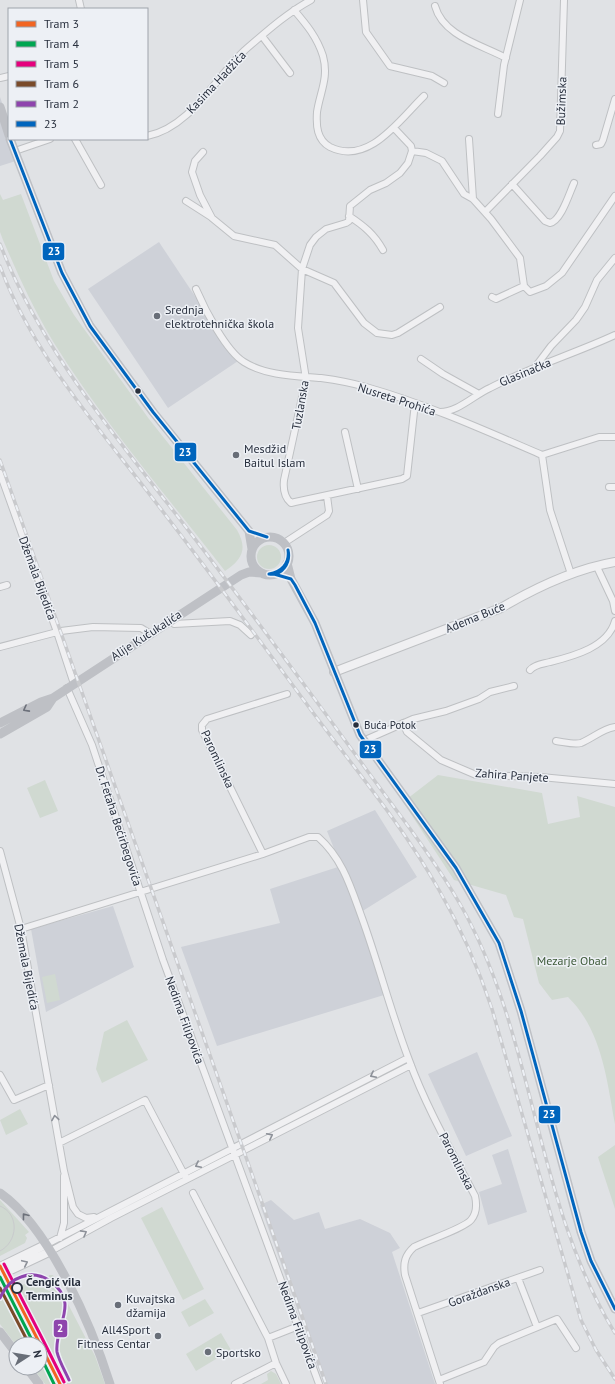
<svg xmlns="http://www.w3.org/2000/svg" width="615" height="1384" font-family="'PT Sans',sans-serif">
<rect width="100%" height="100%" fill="#e0e2e5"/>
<path fill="#ced1d8" d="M 0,97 L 9,123 L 9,139 L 22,159 L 0,166 Z
M 159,242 L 238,361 L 168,408 L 88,289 Z
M 375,810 L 417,877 L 361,912 L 384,995 L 217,1046 L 181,947 L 280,923 L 270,889 L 341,866 L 327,831 Z
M 113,906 L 134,967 L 46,1012 L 31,929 Z
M 477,1052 L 512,1136 L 466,1156 L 428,1074 Z
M 508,1149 L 527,1212 L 488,1225 L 479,1192 L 502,1184 L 492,1155 Z
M 271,1200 L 294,1220 L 319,1212 L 325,1229 L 360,1219 L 390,1233 L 400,1248 L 392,1252 L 435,1384 L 324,1384 L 260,1205 Z"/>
<path fill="#d0d9d1" d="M 0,194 L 3,200 L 21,194 L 54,281 L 74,315 L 149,419 L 237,530 C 248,549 242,560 225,571 C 167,496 104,423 54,343 C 34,310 18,275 3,240 L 0,232 Z
M257 557a12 12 0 1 1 24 0a12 12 0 1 1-24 0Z
M 438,775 L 542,793 L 548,824 L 580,817 L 577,796 L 615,807 L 615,1124 C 607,1081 602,1030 568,997 L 552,1000 L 539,983 L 523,919 L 514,917 L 506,895 L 454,880 L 403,802 Z
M 45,780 L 58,811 L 40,818 L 27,788 Z
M 55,974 L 60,1000 L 47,1003 L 42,977 Z
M 127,1020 L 148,1060 L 102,1083 L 96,1069 L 104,1032 Z
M 20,1109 L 28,1124 L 6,1135 L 0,1120 Z
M 615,1145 L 615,1209 L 598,1157 Z
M 0,1200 L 29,1232 L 25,1235 L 27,1238 L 25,1243 L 0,1256 Z
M 162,1207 L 204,1289 L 183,1300 L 141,1218 Z
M 49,1275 L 53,1275 L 95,1356 L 105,1384 L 45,1384 L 33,1368 L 40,1368 L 40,1344 L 16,1344 L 16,1345 L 0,1324 L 0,1290 L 3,1288 L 8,1293 C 20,1282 36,1280 49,1291 L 52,1290 L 48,1282 Z
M 205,1299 L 214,1313 L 189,1327 L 181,1312 Z
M 221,1333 L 231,1350 L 196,1371 L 186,1354 Z
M 271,1371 L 276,1374 L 281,1384 L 261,1384 L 268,1380 L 267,1374 Z"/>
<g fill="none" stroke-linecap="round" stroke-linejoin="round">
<g stroke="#bec0c3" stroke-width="8">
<path id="minor" d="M 79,0 L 81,9
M 363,0 L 366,32 L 390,66 L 432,76 L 444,83
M 435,6 C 443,36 482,45 506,58
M 294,10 C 306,24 317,37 323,56 C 329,78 320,92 317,112 C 316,126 317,140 330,147 C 369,166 400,119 424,96
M 262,36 L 290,73
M 0,78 L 9,76
M 498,114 L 504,65 L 520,0
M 394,128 L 411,146 L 412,151 L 408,163 L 400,173 L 386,183 L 370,190 L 350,206 L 349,221 L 346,223 L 326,229 L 316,237 L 310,245 L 302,269 L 298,328 L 306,379 L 284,480 C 283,489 284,497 291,503 L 295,502 L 402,479 L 407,476 L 415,403
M 147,136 C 190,128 216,77 245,50 C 266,32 287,13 311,0
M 75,139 L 101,185
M 469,139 L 473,199
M 596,145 L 601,144 L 603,140 L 615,99
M 15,151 L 50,139
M 412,151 L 426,153 L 442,161 L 464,194 L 473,199 L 491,219 L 520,258 L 524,286 L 530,292 L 546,286 L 562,273 L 615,196
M 203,152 L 195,161 L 192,172 L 200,195 L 212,218 L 234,236 L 275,245 L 302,269 L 334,283 L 364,323 L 377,333 L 392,335 L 398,333 L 440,307
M 512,184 L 545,221 L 550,223 C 561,221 569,194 574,183
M 186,201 L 211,217
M 485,212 L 540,156 L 557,137 L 560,131 L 564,0
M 349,216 C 364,226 374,234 383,250
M 196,289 C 205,310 226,351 244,362 C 266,376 297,376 321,378 C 336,380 352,383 366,387 C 426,404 484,430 542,455 L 599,437 L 615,437
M 492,297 L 496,299 L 524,286
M 421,359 L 443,374 L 479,394
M 536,366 L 551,346 L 576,320 L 585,307 L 597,280 L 615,258
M 440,412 C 458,412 474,395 490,388 C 530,367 574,354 615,335
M 345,432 L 358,489
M 542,455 L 550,510 L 571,574
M 0,473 L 57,632 L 74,684
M 609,487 L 615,487
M 284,543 L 327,515 L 329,511 L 327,496
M 597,567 L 613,601 L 615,611
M 0,587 L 7,585
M 169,620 L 174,624 L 230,621 L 240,625 L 251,635
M 0,647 L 61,631 L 93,627 L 141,628 L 149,633
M 530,670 C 535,664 543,664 550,662 C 574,656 608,647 615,621
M 67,688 L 92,745 L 163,960 L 319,1384
M 403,723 L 407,732 L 441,760 L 476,775 L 541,777 L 615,784
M 363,741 L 413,719 L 446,711 L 479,699 L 490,692 L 514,686
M 556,741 C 564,742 574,745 581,743 C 593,738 602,729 615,727
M 0,851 L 21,929 L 64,1171 L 73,1207 L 78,1214 L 86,1218 L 94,1217
M 263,854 L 202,730 L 202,725 L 207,719 L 287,694
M 21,929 L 263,854 L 309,837 L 318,837 C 343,859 351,888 362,918 C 379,965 391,1013 409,1060 C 426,1107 452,1152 475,1196 C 477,1205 477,1213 471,1220 C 463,1229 427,1240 414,1247 C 405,1255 403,1263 405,1275 L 440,1384
M 0,1075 L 14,1100 L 49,1085
M 59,1143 L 145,1100 L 185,1176
M 193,1193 L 268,1338 L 276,1363 L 286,1384
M 60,1238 L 64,1223 L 64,1176
M 45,1245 L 408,1058
M 49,1252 L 111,1218 L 411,1065
M 518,1278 L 537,1327
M 418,1313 L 540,1270
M 268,1338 L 296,1327
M 439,1380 L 484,1362 L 494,1347 L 499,1343 L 557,1319 L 576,1348
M 235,1384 L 276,1363"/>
</g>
<g stroke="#bec0c3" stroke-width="10">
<path id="tertiary" d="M 334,672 L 501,608 C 535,588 575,569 615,562
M 0,1267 L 45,1245
M 0,1275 L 49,1252"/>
</g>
<use href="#minor" stroke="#f0f0f2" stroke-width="6"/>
<use href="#tertiary" stroke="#f0f0f2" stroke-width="8"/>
<path stroke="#bec0c5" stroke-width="9" d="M 0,107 L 9,135
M 10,139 L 62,273 L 90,326 L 153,412 L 249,531 L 252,549
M251 556a19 19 0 1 1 38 0a19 19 0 1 1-38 0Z
M 287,563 L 291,579 L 315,623 L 360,735 L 456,868 L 499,943 L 521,1011 L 581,1232 L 591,1261 L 615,1309
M 0,723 L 41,702 L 53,698 L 241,575 L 249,572 L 262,573
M 0,734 L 47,707 L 53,698
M 0,1193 C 50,1228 92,1327 110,1384
M 0,1332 L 16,1353
M 27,1368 L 39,1384"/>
<path stroke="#c9cacd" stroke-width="1" d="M 0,1206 C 20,1214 18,1242 0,1251"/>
<g stroke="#c9cacd" stroke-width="3.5">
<path id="rail" d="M 0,244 C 38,342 104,422 168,504 C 236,591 301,680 366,769 C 398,813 433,857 460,904 C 536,1037 534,1202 615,1333
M 0,266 C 31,350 93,421 147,491 C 203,563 257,637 311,710 C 355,769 403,826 439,890 C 461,928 478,967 492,1009 L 581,1320 L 596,1350 L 615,1379
M 0,460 L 326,1384"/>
</g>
<use href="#rail" stroke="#edf0f5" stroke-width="2" stroke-dasharray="6" stroke-linecap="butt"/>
<g stroke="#edf0f5" stroke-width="6">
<path id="bus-1" d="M 10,139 L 62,273 L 90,326 L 153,412 L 249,531 L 267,537
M 269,574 C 282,576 291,563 288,550
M 269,574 C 281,572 290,564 288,550
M 274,574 L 291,579 L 295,585 L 315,623 L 360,735 L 456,868 L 499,943 L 521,1011 L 581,1232 L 591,1261 L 615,1309"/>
</g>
<use href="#bus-1" stroke="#0065bd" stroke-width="3"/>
<g stroke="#edf0f5" stroke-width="6">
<path id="tram-1" d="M 0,1266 L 40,1344
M 40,1344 L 60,1384"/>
</g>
<g stroke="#edf0f5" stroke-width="6">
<path id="tram-2" d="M 0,1277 L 34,1344
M 40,1355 L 54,1384"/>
</g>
<g stroke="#edf0f5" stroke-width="6">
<path id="tram-3" d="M 4,1264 L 44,1342
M 44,1342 L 64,1382"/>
</g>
<g stroke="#edf0f5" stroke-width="6">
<path id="tram-4" d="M 0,1288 L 29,1344"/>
</g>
<g stroke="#edf0f5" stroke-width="6">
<path id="tram-5" d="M 0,1298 C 4,1289 11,1280 21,1277 C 31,1273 41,1275 50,1281 C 81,1303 54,1326 57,1352 C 59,1361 65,1371 69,1380"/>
</g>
<use href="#tram-1" stroke="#f26522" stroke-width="3"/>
<use href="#tram-2" stroke="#00a651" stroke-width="3"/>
<use href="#tram-3" stroke="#e5007d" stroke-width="3"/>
<use href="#tram-4" stroke="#7a4b2a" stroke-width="3"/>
<use href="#tram-5" stroke="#8e44ad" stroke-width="3"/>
</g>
<defs><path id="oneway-chevron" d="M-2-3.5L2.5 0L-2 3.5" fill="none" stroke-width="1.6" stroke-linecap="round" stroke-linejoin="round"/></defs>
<g stroke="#6c707a">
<use href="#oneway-chevron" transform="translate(26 709) rotate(152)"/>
<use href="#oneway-chevron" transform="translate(25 1216) rotate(-128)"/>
</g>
<g stroke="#8c9098">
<use href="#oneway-chevron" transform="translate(373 1075) rotate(153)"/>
<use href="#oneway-chevron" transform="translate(55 1118) rotate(-99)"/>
<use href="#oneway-chevron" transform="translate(270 1136) rotate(-27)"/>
<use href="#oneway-chevron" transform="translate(198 1165) rotate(153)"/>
<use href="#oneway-chevron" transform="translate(84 1233) rotate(-29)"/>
<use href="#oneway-chevron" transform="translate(25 1263) rotate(-25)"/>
</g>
<g fill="#686e78" stroke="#edf0f5" stroke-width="1.5">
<circle cx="157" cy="316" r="4"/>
<circle cx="236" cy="455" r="4"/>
<circle cx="118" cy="1305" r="4"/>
<circle cx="158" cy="1336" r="4"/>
<circle cx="208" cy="1352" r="4"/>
</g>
<g fill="#282f3d" stroke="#edf0f5" stroke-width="1.5">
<circle cx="138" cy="391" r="3.5"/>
<circle cx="356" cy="725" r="3.5"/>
</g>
<circle fill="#edf0f5" stroke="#282f3d" stroke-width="2" cx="17" cy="1288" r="5"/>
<g text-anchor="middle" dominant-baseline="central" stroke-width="3" stroke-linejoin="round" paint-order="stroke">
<g font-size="11" fill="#282f3d" stroke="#edf0f5" text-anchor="start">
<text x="364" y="725">Buća Potok</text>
</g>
<g font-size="12" fill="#282f3d" stroke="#edf0f5">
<text transform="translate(216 82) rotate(-47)">Kasima Hadžića</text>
<text transform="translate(561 101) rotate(-88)">Bužimska</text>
<text transform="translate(525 372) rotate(-23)">Glasinačka</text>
<text transform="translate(397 399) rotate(18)">Nusreta Prohića</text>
<text transform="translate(300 405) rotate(-80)">Tuzlanska</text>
<text transform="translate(38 578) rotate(70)">Džemala Bijedića</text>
<text transform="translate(475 617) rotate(-22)">Adema Buće</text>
<text transform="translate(146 635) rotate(-33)">Alije Kučukalića</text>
<text transform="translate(218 759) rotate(65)">Paromlinska</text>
<text transform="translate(512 775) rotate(4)">Zahira Panjete</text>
<text transform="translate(119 826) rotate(72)">Dr. Fetaha Bećirbegovića</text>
<text transform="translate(27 967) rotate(79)">Džemala Bijedića</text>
<text transform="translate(185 1020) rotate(70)">Nedima Filipovića</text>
<text transform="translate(457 1161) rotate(63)">Paromlinska</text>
<text transform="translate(479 1292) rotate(-20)">Goraždanska</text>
<text transform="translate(298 1325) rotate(70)">Nedima Filipovića</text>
</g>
<g font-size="12" fill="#282f3d" stroke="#edf0f5" text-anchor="start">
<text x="165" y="309">Srednja<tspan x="165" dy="14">elektrotehnička škola</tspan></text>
<text x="244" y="448">Mesdžid<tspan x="244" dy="14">Baitul Islam</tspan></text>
<text x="126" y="1298">Kuvajtska<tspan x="126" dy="14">džamija</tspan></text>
<text x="150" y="1329" text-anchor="end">All4Sport<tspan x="150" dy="14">Fitness Centar</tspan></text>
<text x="216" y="1352">Sportsko</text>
</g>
<g font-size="12" fill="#3b5836" stroke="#edf0f5">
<text x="572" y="960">Mezarje Obad</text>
</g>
<g font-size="12" font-weight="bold" fill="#282f3d" stroke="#edf0f5" text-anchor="start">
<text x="26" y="1281">Čengić vila<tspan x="26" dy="14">Terminus</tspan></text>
</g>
</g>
<g stroke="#edf0f5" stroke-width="1.5">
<rect x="42" y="242" width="23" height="19" rx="4" fill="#0065bd"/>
<rect x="174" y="442" width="23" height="20" rx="4" fill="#0065bd"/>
<rect x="359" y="740" width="23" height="19" rx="4" fill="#0065bd"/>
<rect x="538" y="1105" width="23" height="19" rx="4" fill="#0065bd"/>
<rect x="53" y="1319" width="15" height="19" rx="4" fill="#8e44ad"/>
</g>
<g font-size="11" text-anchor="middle" font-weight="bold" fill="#fff">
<text x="54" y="255">23</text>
<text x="185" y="456">23</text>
<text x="370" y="753">23</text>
<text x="549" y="1118">23</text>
<text x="60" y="1332">2</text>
</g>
<rect x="8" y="8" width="140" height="132" fill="#edf0f5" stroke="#9ea3ab"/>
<rect x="16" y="21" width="20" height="6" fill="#f26522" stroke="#9ea3ab"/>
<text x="44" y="28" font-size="12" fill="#282f3d">Tram 3</text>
<rect x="16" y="41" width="20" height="6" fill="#00a651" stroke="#9ea3ab"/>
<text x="44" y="48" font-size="12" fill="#282f3d">Tram 4</text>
<rect x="16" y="61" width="20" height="6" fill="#e5007d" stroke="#9ea3ab"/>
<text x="44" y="68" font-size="12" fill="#282f3d">Tram 5</text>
<rect x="16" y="81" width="20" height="6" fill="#7a4b2a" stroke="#9ea3ab"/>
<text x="44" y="88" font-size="12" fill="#282f3d">Tram 6</text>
<rect x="16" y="101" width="20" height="6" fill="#8e44ad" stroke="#9ea3ab"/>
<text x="44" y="108" font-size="12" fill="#282f3d">Tram 2</text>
<rect x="16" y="121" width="20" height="6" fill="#0065bd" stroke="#9ea3ab"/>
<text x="44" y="128" font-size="12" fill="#282f3d">23</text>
<g transform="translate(28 1356) rotate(78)"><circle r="19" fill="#edf0f5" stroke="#9ea3ab"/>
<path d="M0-3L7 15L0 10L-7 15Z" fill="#686e78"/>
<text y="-6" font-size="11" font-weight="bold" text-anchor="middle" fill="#282f3d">N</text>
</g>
</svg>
